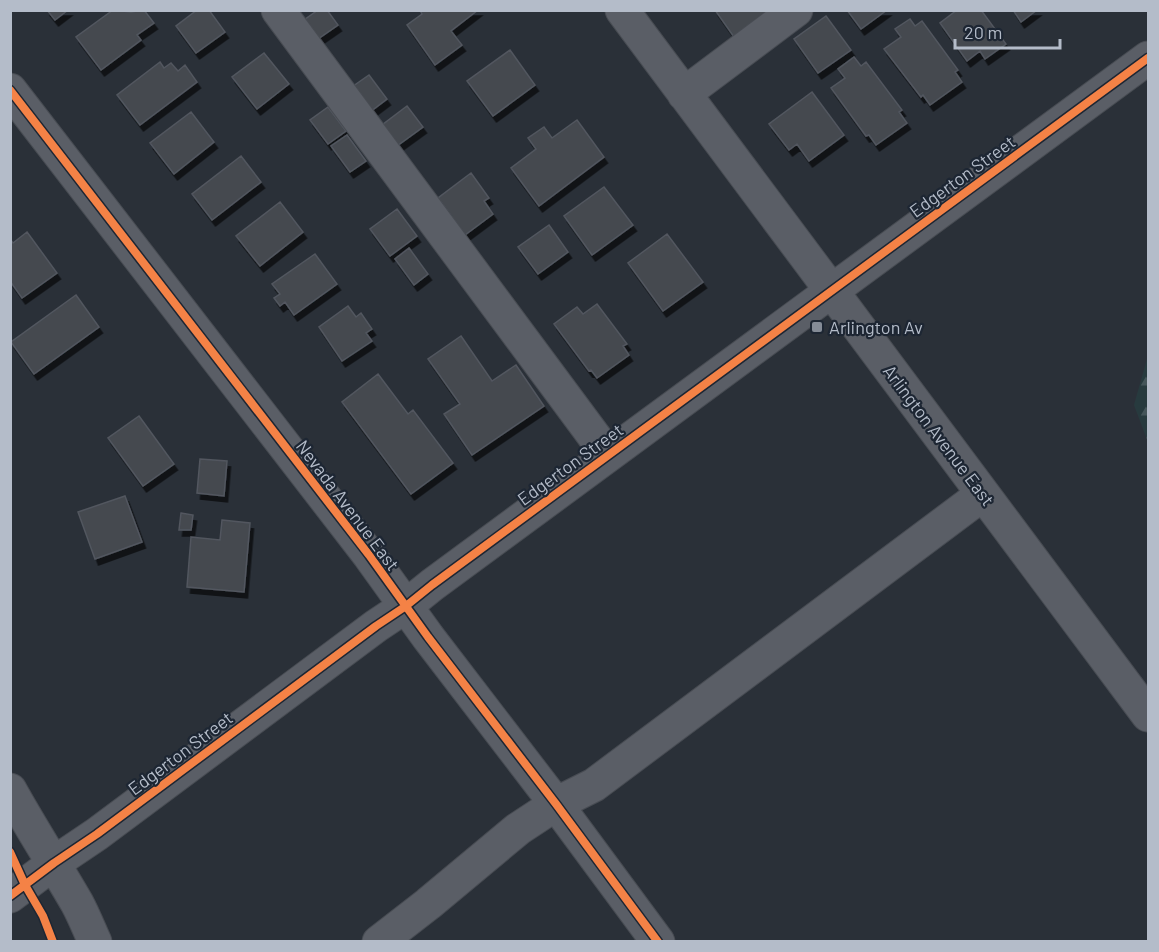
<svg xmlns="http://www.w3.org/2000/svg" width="1159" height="952" font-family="Barlow,sans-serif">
<defs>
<pattern id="forest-firs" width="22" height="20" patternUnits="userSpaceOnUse" patternTransform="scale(1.5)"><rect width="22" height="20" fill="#273a3e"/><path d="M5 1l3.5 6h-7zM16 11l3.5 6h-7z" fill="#445559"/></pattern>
<filter id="shadow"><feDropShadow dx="3.5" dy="6" stdDeviation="0" flood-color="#0009"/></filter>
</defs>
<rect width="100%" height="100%" fill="#2a3038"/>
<path fill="url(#forest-firs)" d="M 1148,358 L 1148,442 L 1134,405 L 1147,359 Z"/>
<path fill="#444950" stroke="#52575f" stroke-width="1.5" filter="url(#shadow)" d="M 47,10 L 68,10 L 55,20 Z
M 113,10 L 131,12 L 144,10 L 154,23 L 137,35 L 141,40 L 101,70 L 76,37 Z
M 197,10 L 209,10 L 225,32 L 196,53 L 176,26 Z
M 318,10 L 327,10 L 338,25 L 318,39 L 304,20 Z
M 420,10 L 478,10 L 451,31 L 462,45 L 435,65 L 407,25 L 422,14 Z
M 715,10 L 771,10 L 734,37 Z
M 847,10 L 887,10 L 861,29 Z
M 957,10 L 981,10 L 1006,44 L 985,59 L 980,51 L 967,61 L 940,23 Z
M 1013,10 L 1037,10 L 1021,22 Z
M 826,16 L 851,50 L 818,73 L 794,39 Z
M 910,19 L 915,26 L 922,21 L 958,70 L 955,72 L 962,82 L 930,105 L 923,95 L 921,97 L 884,49 L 901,37 L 895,29 Z
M 510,50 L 535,85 L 493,116 L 467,81 Z
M 264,53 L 289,84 L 257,109 L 232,77 Z
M 854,57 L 861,66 L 866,62 L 902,110 L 899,112 L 907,123 L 876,145 L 869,135 L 866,136 L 831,88 L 845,78 L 838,69 Z
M 160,62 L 164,68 L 171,63 L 178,71 L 185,65 L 197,82 L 140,125 L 117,95 Z
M 369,75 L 387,99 L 370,112 L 352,87 Z
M 812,92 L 844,135 L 809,161 L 797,144 L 789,150 L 769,124 Z
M 407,106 L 423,127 L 397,146 L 382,125 Z
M 328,107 L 346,131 L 328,144 L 310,120 Z
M 191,112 L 214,142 L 174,174 L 150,143 Z
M 577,120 L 604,157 L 539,206 L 511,168 L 536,149 L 528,138 L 544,127 L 552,138 Z
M 347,135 L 366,161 L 350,172 L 331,146 Z
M 241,156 L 261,182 L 212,220 L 192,194 Z
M 471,173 L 489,198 L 484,201 L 493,214 L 465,235 L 438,198 Z
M 604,187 L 633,225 L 592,255 L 564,216 Z
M 280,202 L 303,232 L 260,266 L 236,236 Z
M 397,209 L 417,236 L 390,256 L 370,229 Z
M 549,225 L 568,252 L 538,274 L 518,247 Z
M 27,232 L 57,273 L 22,298 L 10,281 L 10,239 L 13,243 Z
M 667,234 L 703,282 L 663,311 L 628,263 Z
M 409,248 L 428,274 L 414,285 L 395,259 Z
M 315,254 L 337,284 L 294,315 L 285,302 L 280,306 L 274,298 L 280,294 L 272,284 Z
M 76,295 L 99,327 L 34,374 L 11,342 Z
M 597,304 L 627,344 L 623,346 L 629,355 L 597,378 L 591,370 L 589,371 L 554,324 L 577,307 L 583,314 Z
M 348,306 L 356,317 L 361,313 L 372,329 L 366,333 L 372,341 L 342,361 L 319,327 Z
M 461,336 L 492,381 L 516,365 L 544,406 L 472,455 L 444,414 L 460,404 L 428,359 Z
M 378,374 L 408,414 L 413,410 L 453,463 L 411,494 L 342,402 Z
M 139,416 L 174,464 L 143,486 L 108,438 Z
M 200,459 L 227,461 L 224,496 L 197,493 Z
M 125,496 L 142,542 L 95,559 L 78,512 Z
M 181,513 L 193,515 L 191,530 L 179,530 Z
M 222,520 L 250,523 L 244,592 L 187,587 L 191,537 L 220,540 Z"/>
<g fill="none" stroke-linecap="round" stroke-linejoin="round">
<g stroke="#484c53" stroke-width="35">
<path id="minor" d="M 278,10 L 608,455
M 622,10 L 1148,715
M 10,90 L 369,555 L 428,637 L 556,804 L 658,942
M 684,94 L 796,10
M 10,790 C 31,828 55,865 77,903 C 84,916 89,929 95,942
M 10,896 L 54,863 L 97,834 L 376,626 L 406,606 L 432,585 L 1148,58
M 379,942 L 428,904 L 518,829 L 556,804 L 594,785 L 983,494"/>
</g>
<use href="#minor" stroke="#5a5e66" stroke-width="33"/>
<g stroke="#1d2633" stroke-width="11">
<path id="cycleway" d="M 10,90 L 369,555 L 428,637 L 556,804 L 658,942
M 10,852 L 25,885 L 43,916 L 53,942
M 10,896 L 54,863 L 97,834 L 376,626 L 406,606 L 432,585 L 1148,58"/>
</g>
<use href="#cycleway" stroke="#f48246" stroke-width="8"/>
</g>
<rect fill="#848b96" stroke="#1d2633" stroke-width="2" x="811" y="321" width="12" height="12" rx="3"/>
<g text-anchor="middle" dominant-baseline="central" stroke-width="4.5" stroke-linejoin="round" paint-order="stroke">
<g font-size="18" fill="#b4bcc9" stroke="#1d2633">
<text transform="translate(962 176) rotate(-36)">Edgerton Street</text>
<text transform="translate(939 435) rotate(53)">Arlington Avenue East</text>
<text transform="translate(570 464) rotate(-36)">Edgerton Street</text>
<text transform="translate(348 505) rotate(53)">Nevada Avenue East</text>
<text transform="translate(180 753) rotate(-37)">Edgerton Street</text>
</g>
<g font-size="18" fill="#b4bcc9" stroke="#1d2633" text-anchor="start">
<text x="829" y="327">Arlington Av</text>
</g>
</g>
<rect width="1159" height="952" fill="none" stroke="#b4bcc9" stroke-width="24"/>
<path d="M955 39v9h105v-9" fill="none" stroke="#b4bcc9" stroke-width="3"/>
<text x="964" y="39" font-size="18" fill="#b4bcc9" stroke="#1d2633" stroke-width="4.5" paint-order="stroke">20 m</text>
</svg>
